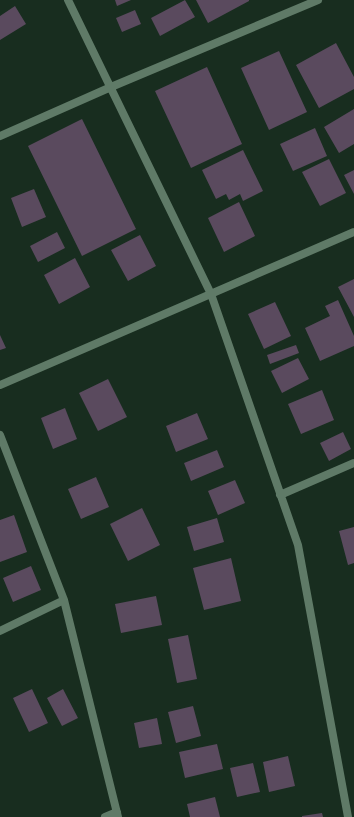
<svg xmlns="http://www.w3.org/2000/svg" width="354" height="817" font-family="'Roboto Condensed',sans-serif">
<rect width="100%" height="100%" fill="#182d1f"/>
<path fill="#5a4a5e" d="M 115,0 L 131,0 L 117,6 Z
M 185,0 L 195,17 L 160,36 L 151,18 Z
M 196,0 L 249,0 L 249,1 L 208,23 Z
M 15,6 L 26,24 L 0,40 L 0,16 Z
M 135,10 L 141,24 L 122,32 L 116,18 Z
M 336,43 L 354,77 L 354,89 L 319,108 L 296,65 Z
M 279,51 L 307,112 L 269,130 L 241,68 Z
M 207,67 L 242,144 L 191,168 L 155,91 Z
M 354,109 L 354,144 L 339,153 L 324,127 Z
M 82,119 L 136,229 L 82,256 L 28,146 Z
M 315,128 L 327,156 L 293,171 L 280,144 Z
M 243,150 L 263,191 L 243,201 L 240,194 L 229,200 L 226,194 L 216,199 L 202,170 Z
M 329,159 L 346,193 L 320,206 L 302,172 Z
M 354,170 L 354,194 L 344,175 Z
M 34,189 L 46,217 L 22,227 L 11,198 Z
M 239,202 L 255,236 L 224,252 L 208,218 Z
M 57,232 L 65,248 L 38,262 L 30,246 Z
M 140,235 L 156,266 L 128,281 L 111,250 Z
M 75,258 L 90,287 L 59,304 L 44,275 Z
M 354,279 L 354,317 L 338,287 Z
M 338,300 L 354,336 L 354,346 L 320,361 L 305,328 L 330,316 L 325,306 Z
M 275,302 L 291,336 L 264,349 L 248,314 Z
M 0,335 L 6,348 L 0,350 Z
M 296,345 L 299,353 L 270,364 L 267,355 Z
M 298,358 L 309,379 L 282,393 L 271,371 Z
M 108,379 L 127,417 L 98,431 L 79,393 Z
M 322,390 L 334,420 L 301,434 L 288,404 Z
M 65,408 L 77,439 L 53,449 L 41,418 Z
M 197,413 L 208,439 L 176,452 L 166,426 Z
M 343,432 L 351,449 L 329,461 L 320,443 Z
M 217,450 L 224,467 L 191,481 L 184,463 Z
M 96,477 L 109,507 L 81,519 L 68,489 Z
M 235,480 L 245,503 L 218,515 L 208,491 Z
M 142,508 L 160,545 L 128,561 L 110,524 Z
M 14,515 L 27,552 L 0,562 L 0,520 Z
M 217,518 L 224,542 L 194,551 L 187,527 Z
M 354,527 L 354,563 L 348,565 L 339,531 Z
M 231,558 L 241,601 L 204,610 L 193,568 Z
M 31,566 L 41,590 L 13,602 L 3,578 Z
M 156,596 L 162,625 L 121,633 L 115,604 Z
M 188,635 L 197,679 L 177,683 L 168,639 Z
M 32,689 L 48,723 L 29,732 L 13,698 Z
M 63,689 L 78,718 L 62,726 L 47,698 Z
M 193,706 L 201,736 L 176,743 L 168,712 Z
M 157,718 L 162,744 L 139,748 L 134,723 Z
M 217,744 L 223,769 L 185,778 L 179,752 Z
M 288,756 L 295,786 L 269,792 L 263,762 Z
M 253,763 L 260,792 L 237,797 L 230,768 Z
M 215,797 L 220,817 L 190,817 L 187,804 Z
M 322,813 L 323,817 L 302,817 L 302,816 Z"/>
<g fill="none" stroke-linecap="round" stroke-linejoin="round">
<path stroke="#5f7a67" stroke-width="8" d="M 68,0 L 211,294 L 298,545 L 348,817
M 0,136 L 111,87 L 318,0
M 0,385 L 354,232
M 0,435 L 64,600 L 118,817
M 280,495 L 354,463
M 0,631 L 64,600
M 105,817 L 117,812"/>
</g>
</svg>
